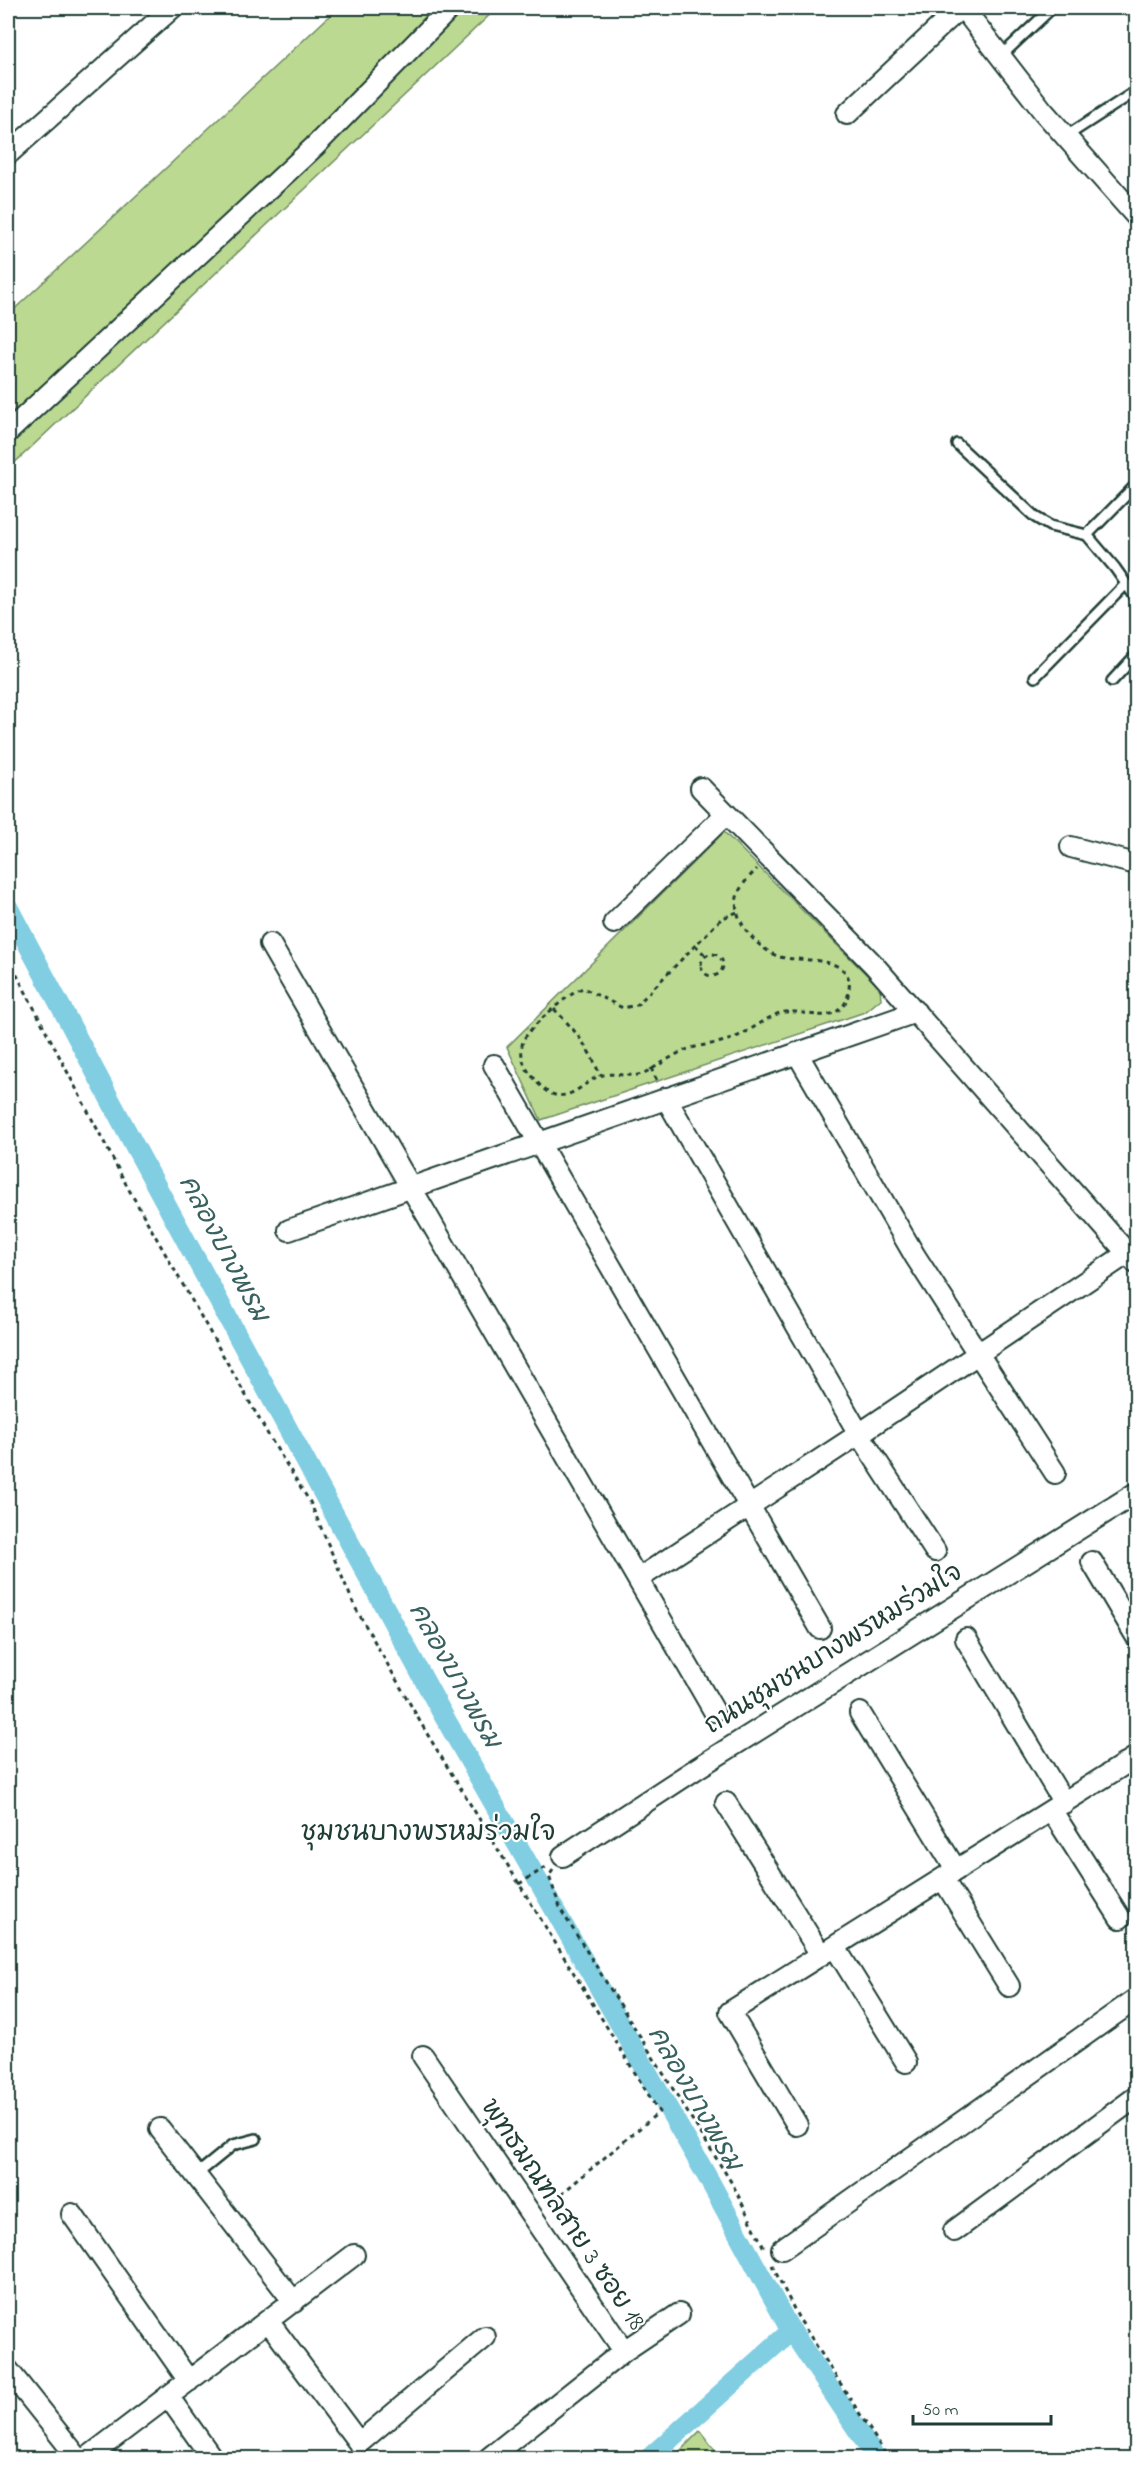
<svg xmlns="http://www.w3.org/2000/svg" width="1144" height="2466" font-family="'Indie Flower','Playpen Sans Thai',sans-serif">
<rect width="100%" height="100%" fill="#fff"/>
<filter id="ink" filterUnits="userSpaceOnUse"><feTurbulence type="fractalNoise" baseFrequency=".0167" numOctaves="2"/><feDisplacementMap in="SourceGraphic" scale="12" xChannelSelector="R" yChannelSelector="G"/><feConvolveMatrix kernelMatrix="1 2 1 2 8 2 1 2 1" color-interpolation-filters="sRGB"/></filter>
<g filter="url(#ink)">
<path fill="#bcd991" stroke="#6e8b62" stroke-width="1.5" d="M 338,8 L 497,8 L 8,469 L 8,315 Z
M 724,832 L 880,988 L 881,999 L 865,1012 L 541,1120 L 507,1047 Z
M 700,2431 L 721,2458 L 673,2458 Z"/>
<g fill="none" stroke-linecap="round" stroke-linejoin="round">
<path stroke="#81cde1" stroke-width="20" d="M 8,907 L 132,1141 L 442,1713 L 708,2178 L 787,2324 L 876,2458
M 649,2458 L 791,2331"/>
<g stroke="#1f3d34" stroke-width="14">
<path id="service" d="M 1002,55 L 1052,8
M 1065,137 L 1136,91
M 957,444 L 1035,517 L 1050,526 L 1087,535 L 1136,485
M 1087,535 L 1115,568 L 1136,598
M 1035,677 L 1126,584
M 1112,681 L 1136,655
M 196,2175 L 233,2145 L 256,2139"/>
</g>
<g stroke="#1f3d34" stroke-width="24">
<path id="minor" d="M 963,8 L 1043,111 L 1136,216
M 847,114 L 960,8
M 8,154 L 172,8
M 8,432 L 314,147 L 450,8
M 701,788 L 873,964 L 1136,1263
M 1071,847 L 1136,864
M 614,923 L 726,814
M 270,944 L 714,1711
M 797,1053 L 915,1256 L 1055,1473
M 494,1065 L 820,1628
M 666,1098 L 859,1434 L 935,1551
M 289,1230 L 916,1012
M 1092,1562 L 1136,1636
M 638,1579 L 859,1434 L 1128,1253
M 966,1639 L 1064,1803
M 860,1713 L 956,1870
M 726,1803 L 821,1955
M 1052,1811 L 1120,1918
M 563,1856 L 699,1767 L 1136,1493
M 943,1879 L 1009,1986
M 835,1947 L 906,2062
M 423,2056 L 624,2351 L 489,2458
M 797,2125 L 730,2012 L 1136,1757
M 160,2129 L 294,2302
M 72,2214 L 189,2381
M 954,2231 L 1136,2097
M 782,2249 L 1136,1999
M 268,2321 L 359,2443 L 485,2337
M 624,2351 L 679,2314
M 8,2370 L 78,2458
M 168,2396 L 212,2458
M 87,2458 L 354,2255"/>
</g>
<path stroke="#1f3d34" stroke-width="3" stroke-dasharray="4.5 4.5" stroke-linecap="butt" d="M 737,912 L 721,919 L 637,1005 L 623,1008 L 583,988 C 569,993 528,1028 523,1041 C 519,1055 524,1068 534,1078 C 539,1085 546,1093 555,1095 C 572,1099 585,1082 599,1076 C 613,1071 632,1079 644,1073 C 659,1066 672,1055 688,1049 C 704,1044 721,1044 736,1037 C 750,1031 762,1021 775,1015 C 797,1004 821,1025 840,1009 C 847,1003 848,997 849,989 C 854,954 799,962 780,957 C 758,950 729,918 738,894 C 741,885 750,876 757,869
M 695,945 L 706,956
M701 965a11 11 0 1 1 22 0a11 11 0 1 1-22 0Z
M 8,958 L 128,1188 L 270,1438 L 310,1502 L 355,1607 L 426,1732 L 659,2112 L 548,2205
M 554,1009 C 574,1029 590,1048 600,1076
M 651,1068 L 658,1083
M 553,1870 L 549,1876 L 561,1910 L 733,2185 L 764,2248
M 519,1884 L 549,1865
M 772,2265 L 798,2317 L 888,2458"/>
<use href="#service" stroke="#fff" stroke-width="9"/>
<use href="#minor" stroke="#fff" stroke-width="20"/>
</g>
</g>
<g text-anchor="middle" dominant-baseline="central" stroke-width="4.5" stroke-linejoin="round" paint-order="stroke">
<g font-size="26" fill="#1f3d34" stroke="#fff">
<text transform="translate(834 1650) rotate(-32)">ถนนชุมชนบางพรหมร่วมใจ</text>
<text transform="translate(562 2215) rotate(56)">พุทธมณฑลสาย 3 ซอย 18</text>
</g>
<g font-size="27" font-style="italic" fill="#38615f" stroke="#fff">
<text transform="translate(223 1249) rotate(62)">คลองบางพรม</text>
<text transform="translate(454 1676) rotate(61)">คลองบางพรม</text>
<text transform="translate(694 2099) rotate(60)">คลองบางพรม</text>
</g>
<g font-size="27" fill="#1f3d34" stroke="#fff">
<text x="428" y="1833">ชุมชนบางพรหมร่วมใจ</text>
</g>
</g>
<rect width="1144" height="2466" fill="none" stroke="#fff" stroke-width="30"/>
<rect x="15" y="15" width="1114" height="2436" fill="none" stroke="#1f3d34" stroke-width="2" filter="url(#ink)"/>
<path d="M913 2415v9h138v-9" fill="none" stroke="#1f3d34" stroke-width="3"/>
<text x="922" y="2415" font-size="18" fill="#1f3d34" stroke="#ffffff" stroke-width="4.5" paint-order="stroke">50 m</text>
</svg>
